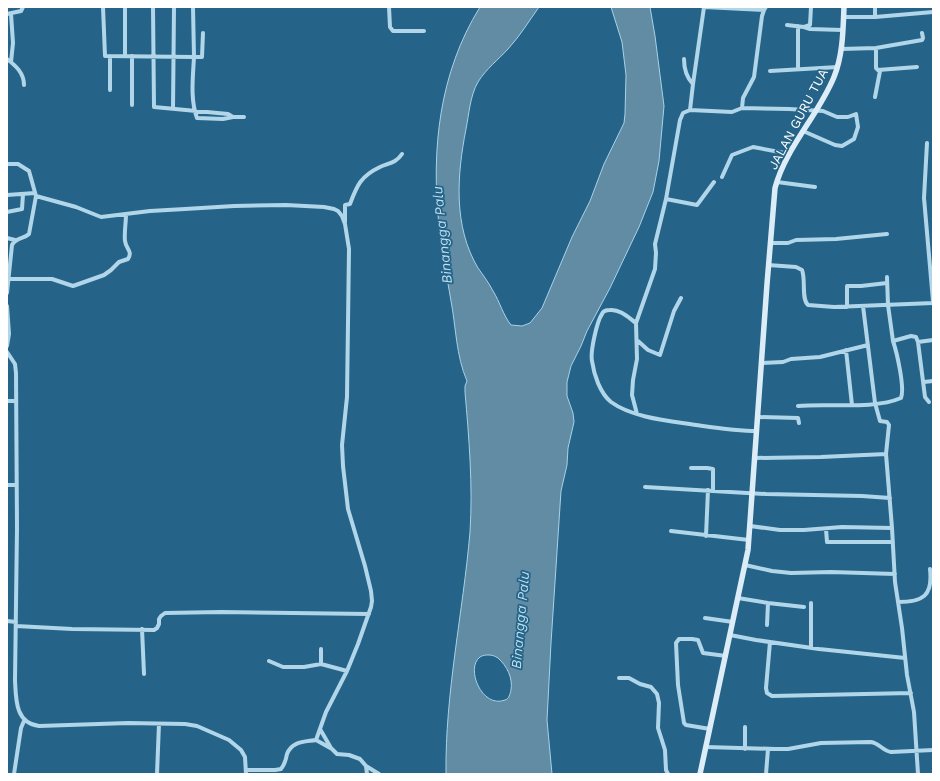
<svg xmlns="http://www.w3.org/2000/svg" width="940" height="781" font-family="'Work Sans',sans-serif">
<rect width="100%" height="100%" fill="#256488"/>
<path fill="#628ca4" stroke="#a6d3ea" fill-rule="evenodd" d="M 480,7 L 539,7 C 529,21 520,36 508,49 C 498,60 486,69 478,82 C 470,96 469,114 466,129 C 457,175 453,226 478,268 C 483,275 489,283 493,291 C 500,302 503,315 511,325 L 522,326 L 530,323 L 542,308 L 572,237 L 590,201 L 604,164 L 624,123 L 625,114 L 626,75 L 622,42 L 611,7 L 650,7 L 655,36 L 664,106 L 659,161 L 653,192 L 639,227 L 610,288 L 587,331 L 581,346 L 571,366 L 567,382 L 567,396 L 573,413 L 574,422 L 568,448 L 567,465 L 561,491 L 551,643 L 547,720 L 552,774 L 446,774 C 445,693 463,613 470,532 C 473,486 469,438 465,392 L 465,386 L 467,381 C 456,356 456,327 451,301 C 447,276 441,251 439,226 C 431,150 439,73 480,7 ZM 489,655 C 492,655 495,656 498,658 C 507,666 513,678 511,690 C 510,694 509,699 505,700 C 482,709 465,668 480,657 C 483,655 486,655 489,655 Z"/>
<g fill="none" stroke-linecap="round" stroke-linejoin="round">
<path stroke="#b1d6e9" stroke-width="4" d="M 103,7 L 105,56 L 194,57 L 193,7
M 153,7 L 154,107 L 228,114 L 233,117
M 389,7 L 390,27 L 393,31 L 424,31
M 704,7 L 764,10
M 875,7 L 875,17
M 7,14 L 21,11 L 23,7
M 11,14 L 13,43 L 11,62
M 844,17 L 875,17 L 933,12
M 787,25 L 804,27 L 810,29 L 842,30
M 798,26 L 798,69
M 804,27 L 810,25 L 811,7
M 203,33 L 202,57 L 194,57 C 193,77 190,99 197,118 L 223,119 L 233,117 L 244,117
M 876,48 L 876,68 L 878,70 L 917,67
M 841,49 L 876,48 L 922,40 L 923,38 L 922,33
M 110,56 L 110,90
M 125,56 L 125,7
M 7,59 C 16,66 24,73 24,85
M 684,59 C 684,69 686,77 693,84 L 690,110
M 770,71 L 838,67
M 693,84 L 704,7
M 875,97 L 880,71
M 132,105 L 132,56
M 742,108 L 743,98 L 754,77 L 762,16 L 764,10 L 766,7
M 173,109 L 174,7
M 927,143 L 924,198 L 933,301
M 7,164 L 18,164 L 29,171 L 36,196 L 29,234 C 24,239 16,237 12,245 L 7,293
M 722,177 L 732,155 L 753,147 L 790,154
M 777,182 L 815,187
M 7,195 L 35,193
M 36,196 L 76,207 L 101,217 L 150,211 L 185,209 L 234,206 L 286,205 L 324,207 L 334,209 L 338,211 L 342,216 L 345,224 L 349,249 L 347,397 L 342,445 L 343,466 L 348,509 L 365,566 L 371,591 L 372,601 L 371,607 L 358,644 L 347,671 L 326,712 L 316,740 C 304,742 292,741 287,754 C 286,760 285,764 281,769 L 275,770 L 246,770
M 666,199 L 697,205 L 714,182
M 7,212 L 22,209 L 23,194
M 345,222 L 345,205 L 350,204 C 357,185 361,176 380,167 C 389,163 396,163 402,154
M 7,238 L 15,240
M 771,243 L 788,243 L 796,240 L 836,239 L 887,234
M 768,265 L 796,267 L 802,270 C 806,280 801,299 808,305 L 834,307 L 933,303
M 887,277 L 888,305 L 893,341 L 911,336 L 916,337 L 918,342 L 925,397 L 929,402
M 8,279 L 52,279 L 73,286 L 104,275 L 111,270 L 119,262 L 128,259 C 133,251 126,249 125,241 C 124,233 126,223 126,214
M 7,306 L 9,334 L 7,346
M 863,306 L 875,403 L 880,421 L 887,422 L 889,425 L 886,454 L 892,528 L 895,582 L 902,628 L 907,675 L 914,712 L 918,774
M 847,307 L 847,286 L 861,286 L 887,283
M 636,323 L 655,269 L 656,253 L 655,244 L 666,199 L 680,120 L 683,113 L 690,110 L 732,112 L 742,108 L 789,109 L 823,111 L 837,117 L 848,117 L 856,114 L 858,127 L 854,139 L 842,146 L 835,145 L 803,131
M 638,341 L 648,350 L 660,355 L 674,311 L 681,298
M 918,342 L 933,340
M 846,350 L 852,405
M 7,352 L 15,364 L 16,373 L 17,528 L 15,680 C 16,699 15,723 39,726 L 128,723 L 185,724 L 197,726 L 229,740 L 241,750 L 245,757 L 246,774
M 762,363 L 783,362 L 791,359 L 820,357 L 868,345
M 924,382 L 933,381
M 7,401 L 16,401
M 798,406 C 828,403 873,410 901,398 C 905,388 897,353 893,341
M 637,414 L 632,395 L 633,380 L 637,359 L 636,323 C 629,318 620,309 610,310 C 607,310 603,311 602,314 C 597,321 590,352 592,361 C 594,375 600,393 611,402 C 633,418 670,421 696,425 C 717,428 736,431 757,431
M 758,417 L 798,418 L 799,423
M 755,458 L 821,457 L 886,454
M 691,468 L 707,468 L 713,469 L 713,491
M 7,485 L 16,485
M 645,487 L 766,494 L 862,496 L 890,498
M 750,526 L 780,530 L 804,530 L 842,527 L 892,528
M 826,529 L 827,542 L 893,542
M 671,531 L 749,540
M 706,536 L 708,490
M 745,565 L 772,571 L 791,573 L 831,572 L 895,574
M 738,598 L 768,603 L 804,607
M 898,602 C 923,602 933,596 930,569
M 705,618 L 733,622
M 7,621 L 16,622
M 767,625 L 768,603
M 16,626 L 72,629 L 154,630 L 157,628 L 159,624 L 159,619 L 161,616 L 165,613 L 221,612 L 369,614
M 142,629 L 144,674
M 730,635 L 756,640 L 819,649 L 905,658
M 770,642 L 766,688 L 767,693 L 772,696 L 911,693
M 811,647 L 811,603
M 269,661 L 283,667 L 304,667 L 321,664 L 347,671
M 321,664 L 321,649
M 619,678 L 629,678 L 640,684 L 651,687 L 657,694 L 659,703 L 658,728 L 665,750 L 666,770 L 668,774
M 320,729 L 331,748
M 710,729 L 686,725 L 684,723 L 678,685 L 676,643 L 679,639 L 692,639 L 698,640 L 703,653 L 726,656
M 316,740 L 332,749 L 337,754 L 349,755 L 360,759 L 366,766 L 367,774
M 706,747 L 775,749 L 788,749 L 821,743 L 871,742 C 879,743 883,751 891,752 L 933,750
M 745,749 L 745,727
M 366,766 L 379,774
M 14,774 L 21,728 L 24,721
M 157,774 L 159,724
M 766,774 L 768,749"/>
<path stroke="#dcedf8" stroke-width="5.5" d="M 700,774 L 748,550 L 767,284 L 775,188 C 786,147 818,116 834,77 C 843,55 843,30 844,7"/>
</g>
<g text-anchor="middle" dominant-baseline="central" stroke-width="3.5" stroke-linejoin="round" paint-order="stroke">
<g font-size="13" fill="#fff" stroke="#256488">
<text transform="translate(798 119) rotate(-62)">JALAN GURU TUA</text>
</g>
<g font-size="14" font-style="italic" fill="#bddff0" stroke="#256488">
<text transform="translate(442 235) rotate(-96)">Binangga Palu</text>
<text transform="translate(520 620) rotate(-85)">Binangga Palu</text>
</g>
</g>
<rect width="940" height="781" fill="none" stroke="#ffffff" stroke-width="16"/>
</svg>
